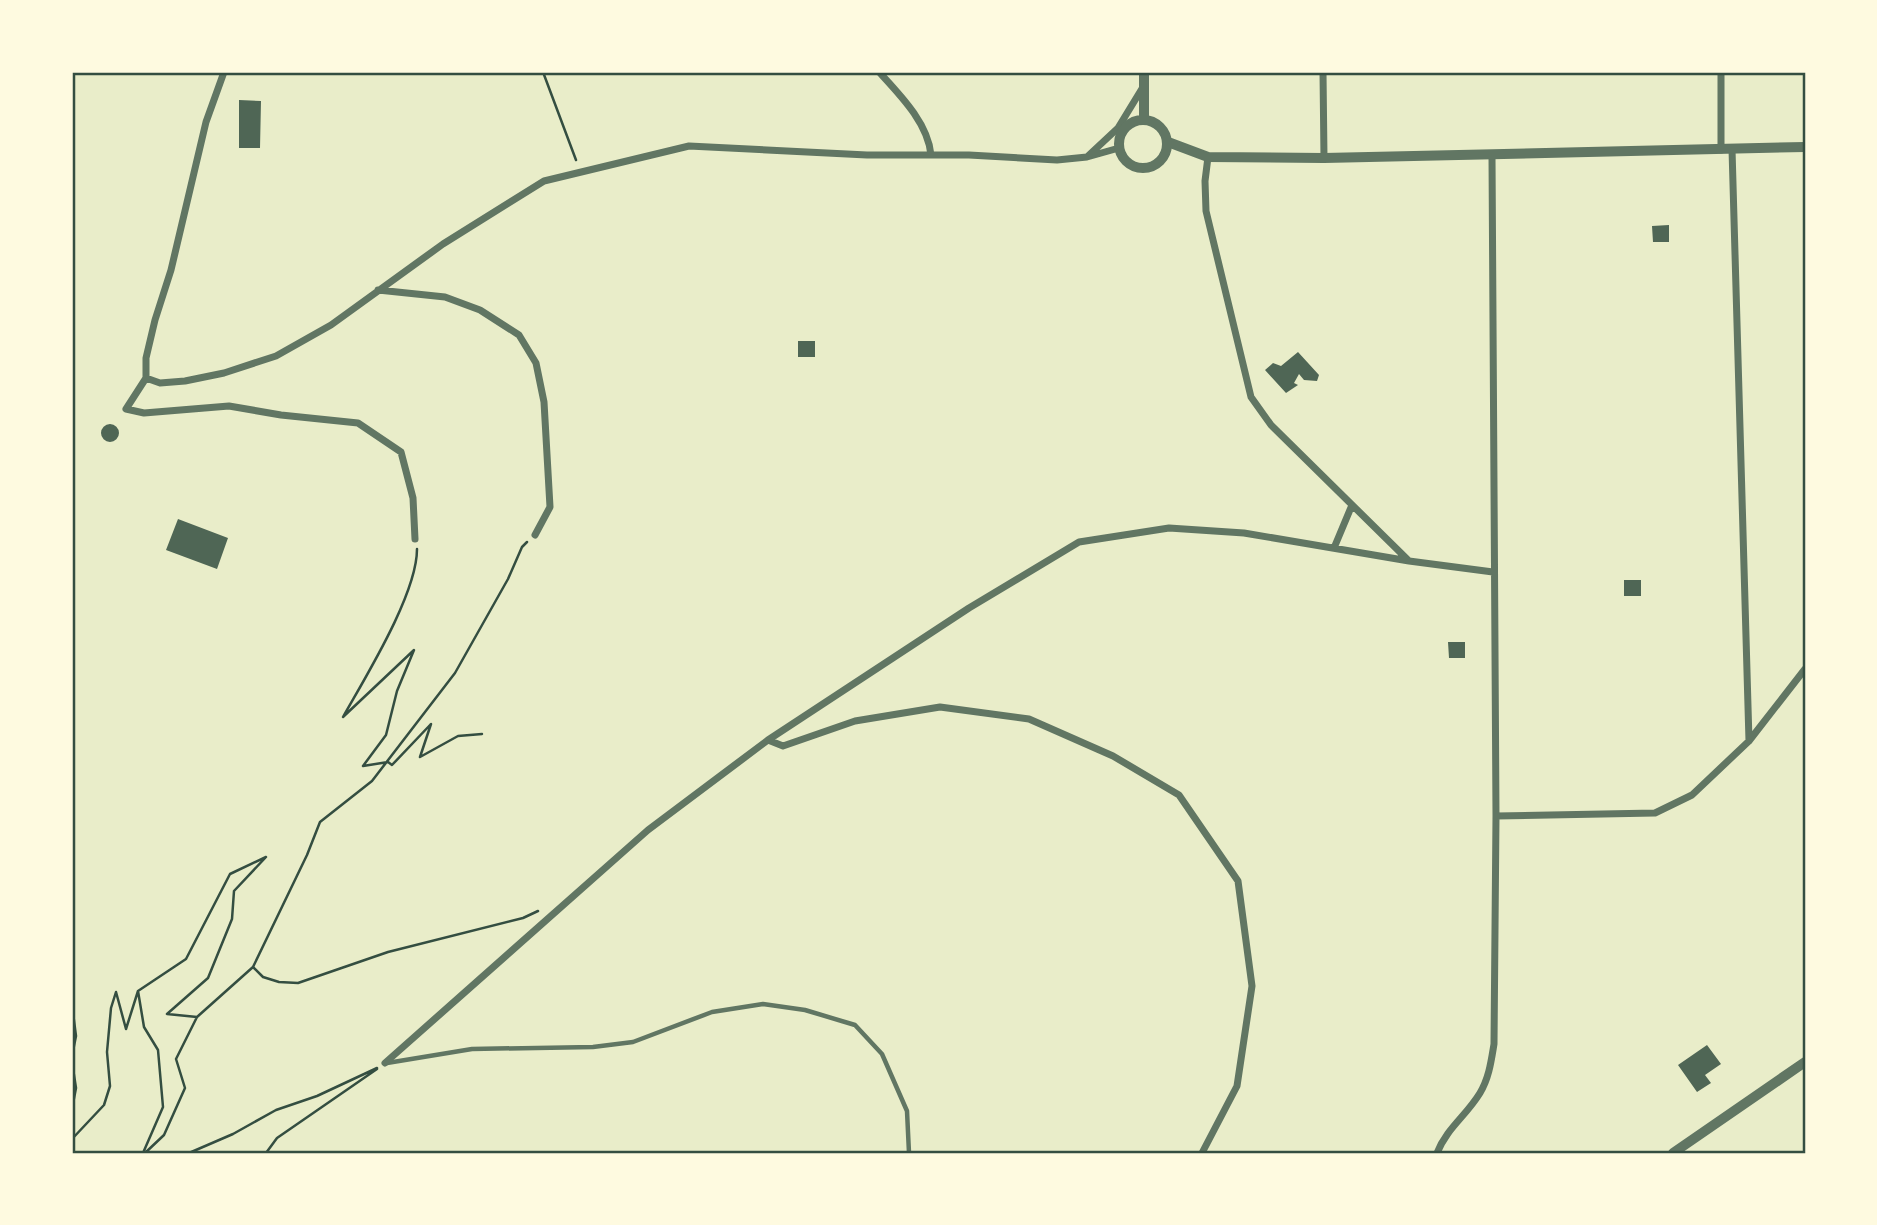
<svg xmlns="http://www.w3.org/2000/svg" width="1877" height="1225" font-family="'Titillium Web',sans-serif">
<rect width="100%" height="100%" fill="#e9edc9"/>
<path fill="#4f6655" d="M 239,100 L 261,101 L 260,148 L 239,148 Z
M 1669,225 L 1669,242 L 1653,242 L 1652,226 Z
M 798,341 L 815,341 L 815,357 L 798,357 Z
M 1298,352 L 1319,375 L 1317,381 L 1304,380 L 1299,374 L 1294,383 L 1298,385 L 1286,393 L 1265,370 L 1273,363 L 1281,366 Z
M101 433a9 9 0 1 1 18 0a9 9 0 1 1-18 0Z
M 178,519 L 228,538 L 217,569 L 166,550 Z
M 1624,580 L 1641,580 L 1641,596 L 1624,596 Z
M 1448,642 L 1465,642 L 1465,658 L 1449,658 Z
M 1707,1045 L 1721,1064 L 1705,1075 L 1711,1083 L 1697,1092 L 1678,1065 Z"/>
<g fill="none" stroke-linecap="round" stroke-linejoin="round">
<path stroke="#344e41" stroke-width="2.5" d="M 543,72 L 576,160
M 417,549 C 417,594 366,676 343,717 L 414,650 L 397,691 L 386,735 L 363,766 L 388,762 L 392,765 L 431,724 L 420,757 L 458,736 L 482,734
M 253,967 L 263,977 L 279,982 L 298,983 L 388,952 L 523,918 L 538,911
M 138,991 L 186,959 L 230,874 L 266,857 L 234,891 L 232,919 L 208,978 L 167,1014 L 197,1017
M 72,1005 L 76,1036 L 72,1056
M 72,1062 L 76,1088 L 72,1109
M 72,1139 L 104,1105 L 110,1086 L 107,1052 L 111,1008 L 116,992 L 126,1029 L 138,991 L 144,1027 L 158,1050 L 163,1107 L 143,1153
M 145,1153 L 164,1135 L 185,1088 L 176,1059 L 197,1017 L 253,967 L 307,855 L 320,822 L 372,781 L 455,673 L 508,579 L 522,547 L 527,542
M 189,1153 L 233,1134 L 276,1110 L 317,1096 L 377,1068
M 266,1153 L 277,1138 L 377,1069"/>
<path stroke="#617663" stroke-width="4.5" d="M 387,1063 L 472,1049 L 593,1047 L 633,1042 L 712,1012 L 763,1004 L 805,1010 L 855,1025 L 882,1054 L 907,1111 L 909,1153"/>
<path stroke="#617663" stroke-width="7" d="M 224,72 L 206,122 L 171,270 L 155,320 L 146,358 L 146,378 L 160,383 L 185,381 L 224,373 L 276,356 L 331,325 L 443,244 L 544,181 L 689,146 L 867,155 L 969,155 L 1057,160 L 1087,157 L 1119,148
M 879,72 C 900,95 928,123 931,155
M 1323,72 L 1324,158
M 1721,72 L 1721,150
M 1732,149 L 1749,741
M 1088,156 L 1118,128 L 1143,87
M 1208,157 L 1205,181 L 1206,211 L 1251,397 L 1271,425 L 1409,561 L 1493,572
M 378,290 L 445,297 L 480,310 L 519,335 L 536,363 L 544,402 L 550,507 L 535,535
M 146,378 L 126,409 L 144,413 L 229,406 L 281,415 L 358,423 L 401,452 L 413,498 L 415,539
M 1334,548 L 1352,505
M 768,740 L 783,746 L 855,721 L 940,707 L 1029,719 L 1113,756 L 1179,795 L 1238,881 L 1252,986 L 1237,1086 L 1202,1153
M 1496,816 L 1655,813 L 1692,795 L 1749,741 L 1805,669
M 385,1063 L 648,830 L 768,740 L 969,608 L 1079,542 L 1169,528 L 1244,533 L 1409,561
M 1437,1153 C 1447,1128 1466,1116 1480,1093 C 1489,1078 1491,1062 1494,1044 L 1496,816 L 1492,156"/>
<path stroke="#617663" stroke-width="10" d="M 1144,72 L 1144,119
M1119 144a24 24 0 1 1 48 0a24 24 0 1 1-48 0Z
M 1168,142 L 1208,157 L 1324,158 L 1805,147
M 1673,1153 L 1805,1062"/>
</g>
<rect width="1877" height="1225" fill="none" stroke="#fefae0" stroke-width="147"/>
<rect x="74" y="74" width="1730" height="1078" fill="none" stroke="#344e41" stroke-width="2.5"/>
</svg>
